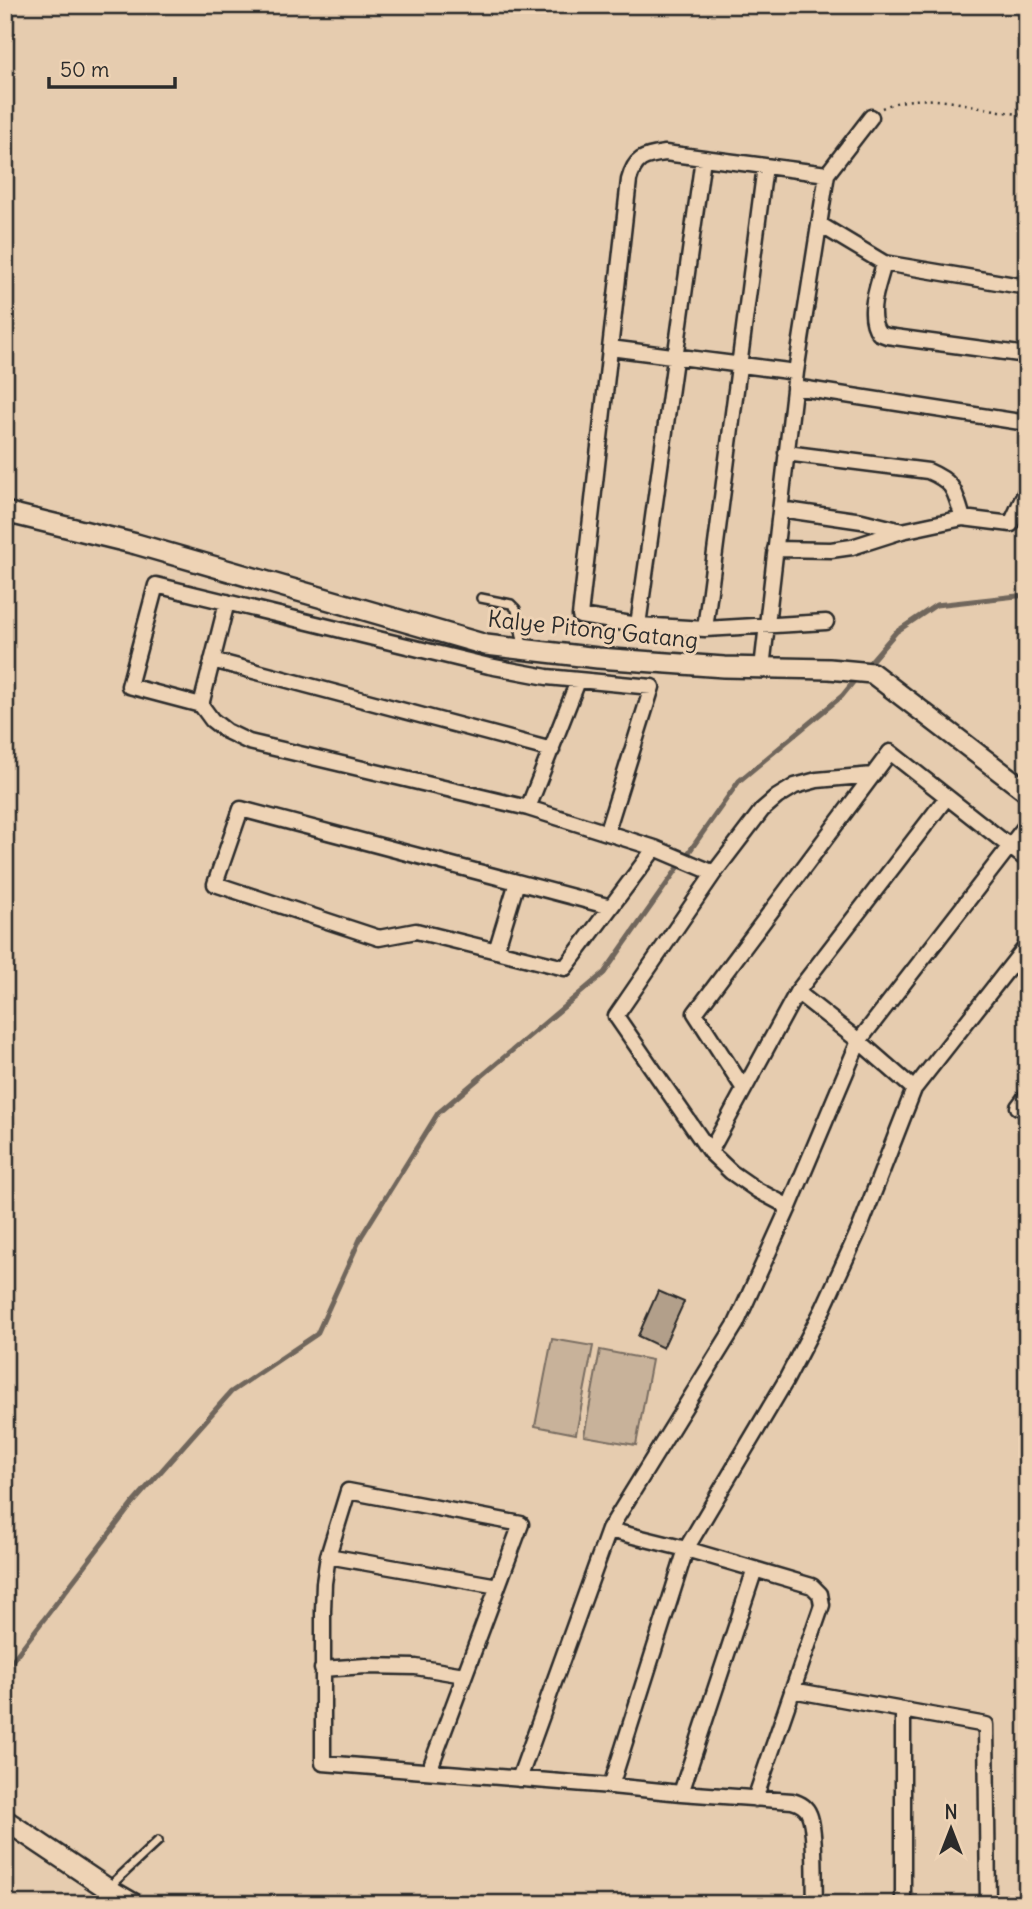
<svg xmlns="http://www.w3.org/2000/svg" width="1032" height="1909" font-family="Delius,sans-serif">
<rect width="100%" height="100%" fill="#e6ccaf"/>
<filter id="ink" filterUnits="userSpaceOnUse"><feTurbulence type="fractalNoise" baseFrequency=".0143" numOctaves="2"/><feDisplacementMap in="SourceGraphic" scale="14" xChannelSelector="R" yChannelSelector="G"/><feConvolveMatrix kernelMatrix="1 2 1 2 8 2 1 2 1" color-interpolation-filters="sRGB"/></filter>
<g filter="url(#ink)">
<path fill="#c8b29a" stroke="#7a6e62" stroke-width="2" d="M 552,1339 L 593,1346 L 576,1434 L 535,1426 Z
M 600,1350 L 652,1360 L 636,1445 L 584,1436 Z"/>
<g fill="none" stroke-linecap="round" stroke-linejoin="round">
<path stroke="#6f665b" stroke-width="5" d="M 865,668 L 896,632 L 936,605 L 1027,595
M 5,1670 L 133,1503 L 231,1392 L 317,1334 L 361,1237 L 438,1113 L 604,973 L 739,781 L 842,696 L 859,675"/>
</g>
<path fill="#b29f8a" stroke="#2b2b2b" stroke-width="2" d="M 658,1291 L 684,1302 L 663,1348 L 638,1336 Z"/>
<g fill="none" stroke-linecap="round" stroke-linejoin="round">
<g stroke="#2b2b2b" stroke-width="12">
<path id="service" d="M 481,598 L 511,604 L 516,609 L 523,646
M 110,1886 L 158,1841"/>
</g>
<g stroke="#2b2b2b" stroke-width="19">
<path id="minor" d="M 819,224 L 884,263 L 1027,287
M 884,263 C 879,284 865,314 879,333 L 887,336 L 1027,355
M 610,348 L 796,372
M 794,387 L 1027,423
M 786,453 L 928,471 C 956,483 954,491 963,518
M 780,509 L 862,521 L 902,531
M 775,549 L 831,550 L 852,547 L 902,531 L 963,518 L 1011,524 L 1027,489
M 826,622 L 705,629 L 638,625 L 580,616 L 629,180 C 635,158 643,156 665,153 L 827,174
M 638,625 L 703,158
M 705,629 L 765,166
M 212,660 L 552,750
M 762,668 L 796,372 L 827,174 L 871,117
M 201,705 L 227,602
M 528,808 L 578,681
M 607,831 L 652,687 L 547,677 L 489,666 L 156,585 L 129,686 L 201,705 L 212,720 L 226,731 L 249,742 L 528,808 L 655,848 L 714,873
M 611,907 L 241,809 L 215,884 L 379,938 L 416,931 L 565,968 L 655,848
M 496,951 L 517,882
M 797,992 L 859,1041 L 914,1089
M 744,1089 L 695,1013 L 890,752 L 1027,860
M 1018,1107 L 1027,1095
M 710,1152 L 797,992 L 947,797
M 789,1207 L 757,1190 L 731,1172 L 710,1152 L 616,1016 L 714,873 L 762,810 L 777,797 L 795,786 L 817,780 L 873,775
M 609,1530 L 686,1549 L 812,1586 L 820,1594 L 822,1605 L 755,1799
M 328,1556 L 498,1586
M 322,1669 L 366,1666 L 416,1667 L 464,1675
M 792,1690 L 986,1725 L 988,1904
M 903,1710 L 903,1904
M 429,1771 L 521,1524 L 348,1491 L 328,1556 L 324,1583 L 323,1611 L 323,1763 L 611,1786 L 681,1793 L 792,1801 C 800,1803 806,1806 809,1814 C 816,1829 814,1884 815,1904
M 519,1779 L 609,1530 L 736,1324 L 789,1207 L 859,1041 L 1027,824
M 611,1786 L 686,1549 L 785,1382 L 823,1309 L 859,1230 L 914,1089 L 1027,945
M 681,1793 L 755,1569"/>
</g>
<g stroke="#2b2b2b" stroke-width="24">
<path id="tertiary" d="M 5,512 L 136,544 L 486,645 L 598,658 L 724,667 L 829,669 L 872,673 L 1027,792
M 5,1820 L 108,1889 L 134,1904"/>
</g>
<path stroke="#2b2b2b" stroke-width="2.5" stroke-dasharray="2 5" stroke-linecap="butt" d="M 882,108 C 927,87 981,111 1027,115"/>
<use href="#service" stroke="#eed3b5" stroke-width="7"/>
<use href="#minor" stroke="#eed3b5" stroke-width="14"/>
<use href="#tertiary" stroke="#eed3b5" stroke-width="19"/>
</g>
</g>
<g text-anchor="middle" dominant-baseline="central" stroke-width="6" stroke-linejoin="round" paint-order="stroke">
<g font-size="23" fill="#2b2b2b" stroke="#eed3b5">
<text transform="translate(593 629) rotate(6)">Kalye Pitong Gatang</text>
</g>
</g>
<rect width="1032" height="1909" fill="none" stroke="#eed3b5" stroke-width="28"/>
<rect x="14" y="14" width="1004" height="1881" fill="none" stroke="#2b2b2b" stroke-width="2.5" filter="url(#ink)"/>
<g transform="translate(951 1829)" stroke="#eed3b5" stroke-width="5" paint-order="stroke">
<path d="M0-5L12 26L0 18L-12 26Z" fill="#2b2b2b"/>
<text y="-10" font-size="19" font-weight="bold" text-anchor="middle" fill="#2b2b2b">N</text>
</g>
<path d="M49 77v10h126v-10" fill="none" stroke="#2b2b2b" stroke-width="3.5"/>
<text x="60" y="77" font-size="21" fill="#2b2b2b" stroke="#eed3b5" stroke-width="5" paint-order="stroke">50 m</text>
</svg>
